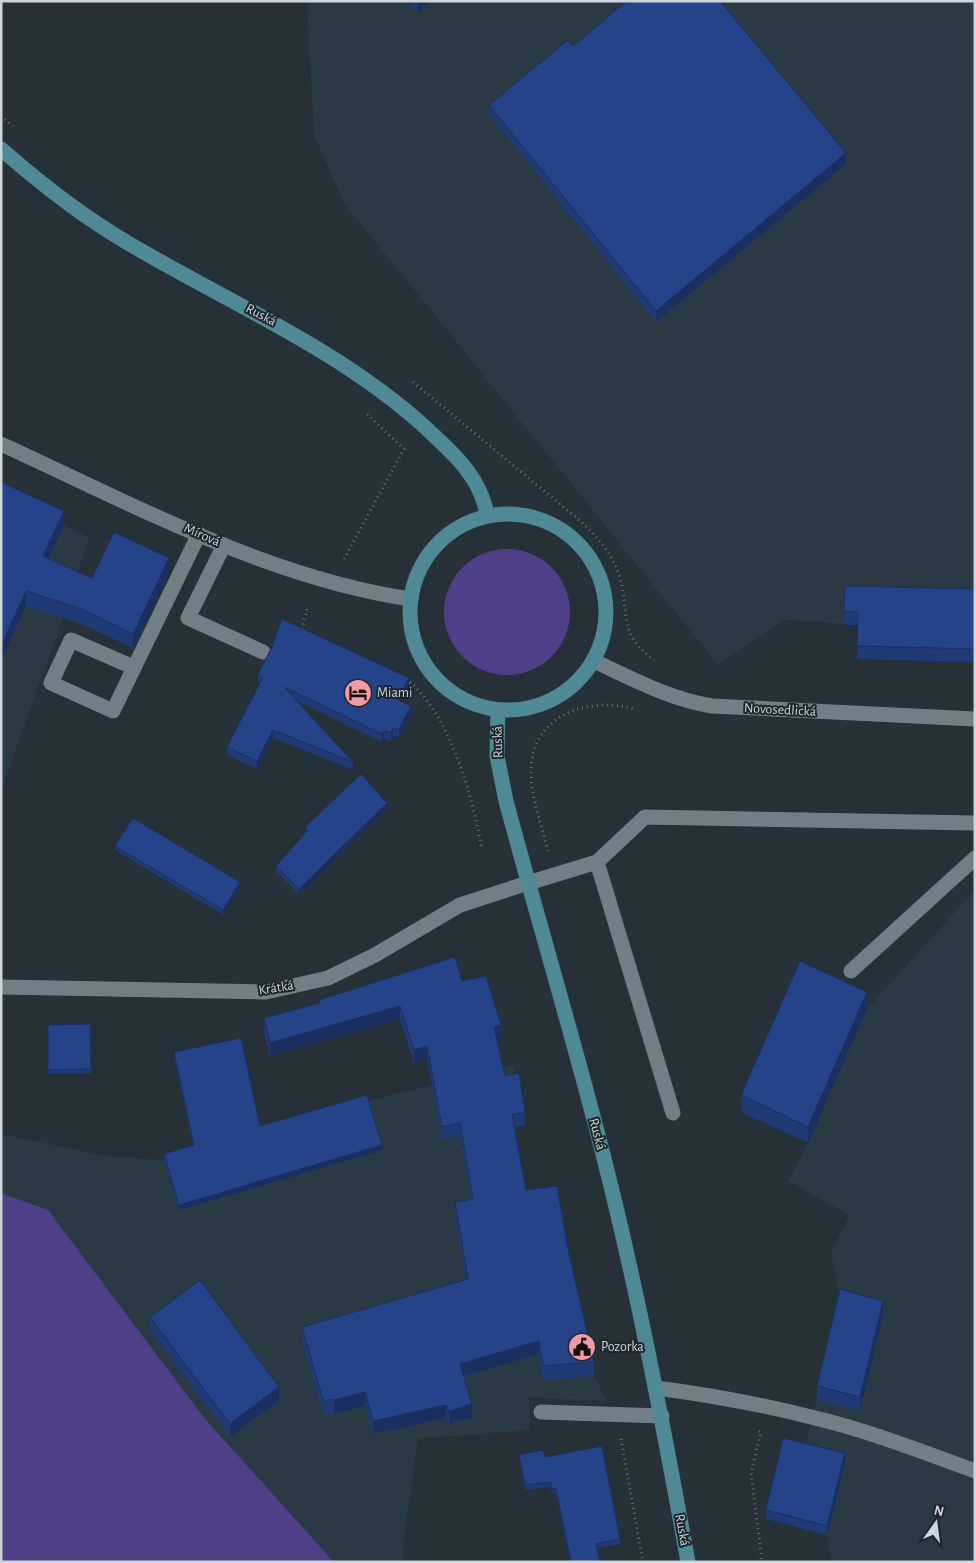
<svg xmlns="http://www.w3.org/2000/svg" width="976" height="1563" font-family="'Alegreya Sans',sans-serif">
<rect width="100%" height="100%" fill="#253037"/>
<path fill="#293a45" d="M 307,1 L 975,1 L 975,662 L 857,659 L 858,625 L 784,620 L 718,665 L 344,203 L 314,135 Z
M 1,496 L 89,537 L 63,618 L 1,790 Z
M 975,890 L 975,1562 L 832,1562 L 827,1535 L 838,1488 L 804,1451 L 840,1302 L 831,1252 L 850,1215 L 788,1181 L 808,1143 L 867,1009 Z
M 513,1065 L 519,1086 L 525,1125 L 513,1128 L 526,1203 L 594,1376 L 607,1401 L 529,1398 L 530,1430 L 418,1439 L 401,1562 L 334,1562 L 205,1419 L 48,1210 L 1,1193 L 1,1134 L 110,1157 L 164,1160 L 367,1101 Z"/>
<path fill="#4f3e88" d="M444 612a63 63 0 1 1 126 0a63 63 0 1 1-126 0Z
M 1,1193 L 48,1210 L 205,1419 L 334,1562 L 1,1562 Z"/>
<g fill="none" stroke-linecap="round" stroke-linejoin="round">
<path stroke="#687177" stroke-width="3" stroke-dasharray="1 4" stroke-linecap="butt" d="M 1,116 L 13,126
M 413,382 L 585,525 C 599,540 613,555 619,575 C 631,613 616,632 654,660
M 344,559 L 404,449 L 367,414
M 303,629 L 302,628 L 308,606
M 406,679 C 450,713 472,796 482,849
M 548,851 C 542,826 531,798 531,772 C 531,715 587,696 635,709
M 759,1431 L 761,1432 L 751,1473 L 762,1562
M 621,1439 L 643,1562"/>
<path stroke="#717e86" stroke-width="15" d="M 224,545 L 188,618 L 263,652
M 133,667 L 71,640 L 51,683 L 113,711 L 199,534
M 597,862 L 673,1113
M 528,883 L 597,862 L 645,817 L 975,823
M 851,971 L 975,858
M 657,1388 C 709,1395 760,1404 811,1417 C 867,1430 921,1451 975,1471
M 541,1412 L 662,1416"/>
<path stroke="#717e86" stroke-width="15" d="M 1,987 L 266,992 L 328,978 L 375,955 L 460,905 L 528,883"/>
<path stroke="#717e86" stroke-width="15" d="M 1,444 C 132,504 268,578 411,599
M 594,661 C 633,679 669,699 712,706 L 975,719"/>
<path stroke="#4f8995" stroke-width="15" d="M 1,149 C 41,184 83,217 128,243 C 229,303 338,348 426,428 C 444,445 464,462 476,484 C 482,494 485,505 488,516
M410 612a98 98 0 1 1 196 0a98 98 0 1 1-196 0Z
M 498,710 L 497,756 L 506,801 C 536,913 569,1023 598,1135 C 635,1276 662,1419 688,1562"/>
</g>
<path fill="#203a75" d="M 409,1 L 429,1 L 418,12 Z
M 573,46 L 846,164 L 656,322 L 489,115 L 489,105 Z
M 1,482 L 64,525 L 48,559 L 92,578 L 169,573 L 133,648 L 79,623 L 26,606 Z
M 845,586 L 975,589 L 975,662 L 857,659 L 857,625 L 844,625 Z
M 258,674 L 409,686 L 401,702 L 411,714 L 399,737 L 393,736 L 391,741 L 384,739 L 382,742 L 297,701 L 353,762 L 353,770 L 273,738 L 257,769 L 227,755 L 227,747 L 260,683 L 258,682 Z
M 387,808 L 299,894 L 276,871 L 276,866 L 306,832 L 305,827 Z
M 115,846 L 240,887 L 223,915 L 115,850 Z
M 462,981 L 501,1038 L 497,1039 L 505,1076 L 525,1112 L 525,1125 L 515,1127 L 526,1190 L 568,1249 L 594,1362 L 594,1376 L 543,1380 L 539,1354 L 464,1376 L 472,1417 L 449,1424 L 446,1418 L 373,1434 L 365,1405 L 334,1414 L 323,1414 L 302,1340 L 302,1327 L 466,1279 L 455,1216 L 455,1202 L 471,1199 L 460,1136 L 442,1140 L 427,1059 L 414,1064 L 400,1019 L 270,1056 L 264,1031 L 264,1018 L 319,1004 L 319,1000 Z
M 867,1009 L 808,1143 L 741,1112 L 741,1095 Z
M 90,1024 L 91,1074 L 48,1074 L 48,1025 Z
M 174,1052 L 260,1126 L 382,1150 L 179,1210 L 164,1160 L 164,1154 L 193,1145 L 174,1058 Z
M 883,1314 L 860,1410 L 817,1400 L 817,1386 Z
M 150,1317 L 279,1400 L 230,1437 L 150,1330 Z
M 519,1455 L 545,1457 L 620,1539 L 620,1544 L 597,1548 L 600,1562 L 570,1562 L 556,1494 L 552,1494 L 550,1487 L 525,1490 L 519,1460 Z
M 845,1462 L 827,1535 L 766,1519 L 766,1510 Z"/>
<path fill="#1a2f5f" d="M 418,1 L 429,1 L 418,12 Z
M 846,153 L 846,164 L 656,322 L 656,311 Z
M 64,511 L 64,525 L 43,571 L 43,556 Z
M 169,558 L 169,573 L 133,648 L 133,634 Z
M 26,591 L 26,606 L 1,660 L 1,646 Z
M 409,678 L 409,686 L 398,708 L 398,700 Z
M 411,706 L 411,714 L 399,737 L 399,729 Z
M 393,728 L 393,736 L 391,741 L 391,733 Z
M 273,730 L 273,738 L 257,769 L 257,761 Z
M 384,731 L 384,739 L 382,742 L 382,734 Z
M 387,803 L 387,808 L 299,894 L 299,889 Z
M 240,882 L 240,887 L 223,915 L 223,910 Z
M 867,992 L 867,1009 L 808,1143 L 808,1127 Z
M 400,1006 L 400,1019 L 270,1056 L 270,1043 Z
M 501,1025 L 501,1038 L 494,1040 L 494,1027 Z
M 427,1046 L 427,1059 L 414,1064 L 414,1050 Z
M 382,1145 L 382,1150 L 179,1210 L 179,1205 Z
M 883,1301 L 883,1314 L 860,1410 L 860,1397 Z
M 539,1341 L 539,1354 L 460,1377 L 460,1364 Z
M 279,1387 L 279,1400 L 230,1437 L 230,1424 Z
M 365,1392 L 365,1405 L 334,1414 L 334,1400 Z
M 472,1404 L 472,1417 L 449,1424 L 449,1411 Z
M 446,1405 L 446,1418 L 373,1434 L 373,1421 Z
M 845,1453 L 845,1462 L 827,1535 L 827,1526 Z"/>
<path fill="#254388" stroke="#1a2f5f" d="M 627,1 L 720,1 L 846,153 L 656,311 L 489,105 L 568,40 L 573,46 Z
M 1,482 L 64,511 L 43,556 L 92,578 L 114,532 L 169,558 L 133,634 L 79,608 L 26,591 L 1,646 Z
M 845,586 L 975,589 L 975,649 L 857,646 L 858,612 L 844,612 Z
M 282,619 L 409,678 L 398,700 L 411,706 L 399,729 L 393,728 L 391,733 L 384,731 L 382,734 L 284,687 L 353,762 L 273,730 L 257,761 L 227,747 L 263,677 L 258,674 L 272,647 Z
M 361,774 L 387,803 L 299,889 L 276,866 L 307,831 L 305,827 Z
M 133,818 L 240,882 L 223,910 L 115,846 Z
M 455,957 L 462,981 L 486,976 L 501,1025 L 494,1027 L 505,1076 L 519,1073 L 525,1112 L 512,1115 L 526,1190 L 557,1186 L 568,1249 L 594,1362 L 543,1366 L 539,1341 L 460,1364 L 472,1404 L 449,1411 L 446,1405 L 373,1421 L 365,1392 L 334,1400 L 323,1400 L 302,1327 L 468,1279 L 455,1202 L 473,1199 L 460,1123 L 442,1127 L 427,1046 L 414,1050 L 400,1006 L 270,1043 L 264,1018 L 320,1003 L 319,1000 Z
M 800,961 L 867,992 L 808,1127 L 741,1095 Z
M 90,1024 L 91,1069 L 48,1070 L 48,1025 Z
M 241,1038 L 260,1126 L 367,1095 L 382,1145 L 179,1205 L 164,1154 L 194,1145 L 174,1052 Z
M 200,1280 L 279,1387 L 230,1424 L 150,1317 Z
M 840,1289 L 883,1301 L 860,1397 L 817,1386 Z
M 783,1438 L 845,1453 L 827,1526 L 766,1510 Z
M 602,1446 L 620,1539 L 596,1544 L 600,1562 L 571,1562 L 556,1489 L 552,1489 L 550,1482 L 525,1485 L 519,1455 L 543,1450 L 545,1457 Z"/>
<defs>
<g id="hotel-disc" transform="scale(1.4375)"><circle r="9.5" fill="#f49aa5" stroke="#1b262d"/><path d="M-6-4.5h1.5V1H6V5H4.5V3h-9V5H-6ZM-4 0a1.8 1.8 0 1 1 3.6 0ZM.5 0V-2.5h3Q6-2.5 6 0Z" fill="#111"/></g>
<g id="civic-disc" transform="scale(1.4375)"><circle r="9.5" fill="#f49aa5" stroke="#1b262d"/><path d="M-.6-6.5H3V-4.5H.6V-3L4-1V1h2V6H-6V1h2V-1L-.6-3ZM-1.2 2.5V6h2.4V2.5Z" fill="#111"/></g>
</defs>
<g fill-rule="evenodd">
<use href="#hotel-disc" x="358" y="693"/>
<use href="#civic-disc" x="582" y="1347"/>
</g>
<g text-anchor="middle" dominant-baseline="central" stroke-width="4" stroke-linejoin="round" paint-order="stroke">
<g font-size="14" fill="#ced5d9" stroke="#1b262d">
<text transform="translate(261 315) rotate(28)">Ruská</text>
<text transform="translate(202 535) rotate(24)">Mírová</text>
<text transform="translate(780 710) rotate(3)">Novosedlická</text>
<text transform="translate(498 742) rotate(-92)">Ruská</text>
<text transform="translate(276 988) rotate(-9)">Krátká</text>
<text transform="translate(597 1134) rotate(75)">Ruská</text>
<text transform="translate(682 1530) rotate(80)">Ruská</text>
</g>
<g font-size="14" fill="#ced5d9" stroke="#1b262d" text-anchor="start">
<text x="377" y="693">Miami</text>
<text x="601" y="1347">Pozorka</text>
</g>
</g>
<rect width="976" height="1563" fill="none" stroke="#ced5d9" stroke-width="5"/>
<g transform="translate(936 1523) rotate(14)" stroke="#1b262d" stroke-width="4" paint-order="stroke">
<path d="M0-4L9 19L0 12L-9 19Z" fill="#ced5d9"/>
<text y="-8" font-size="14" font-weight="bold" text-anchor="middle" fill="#ced5d9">N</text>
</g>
</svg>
